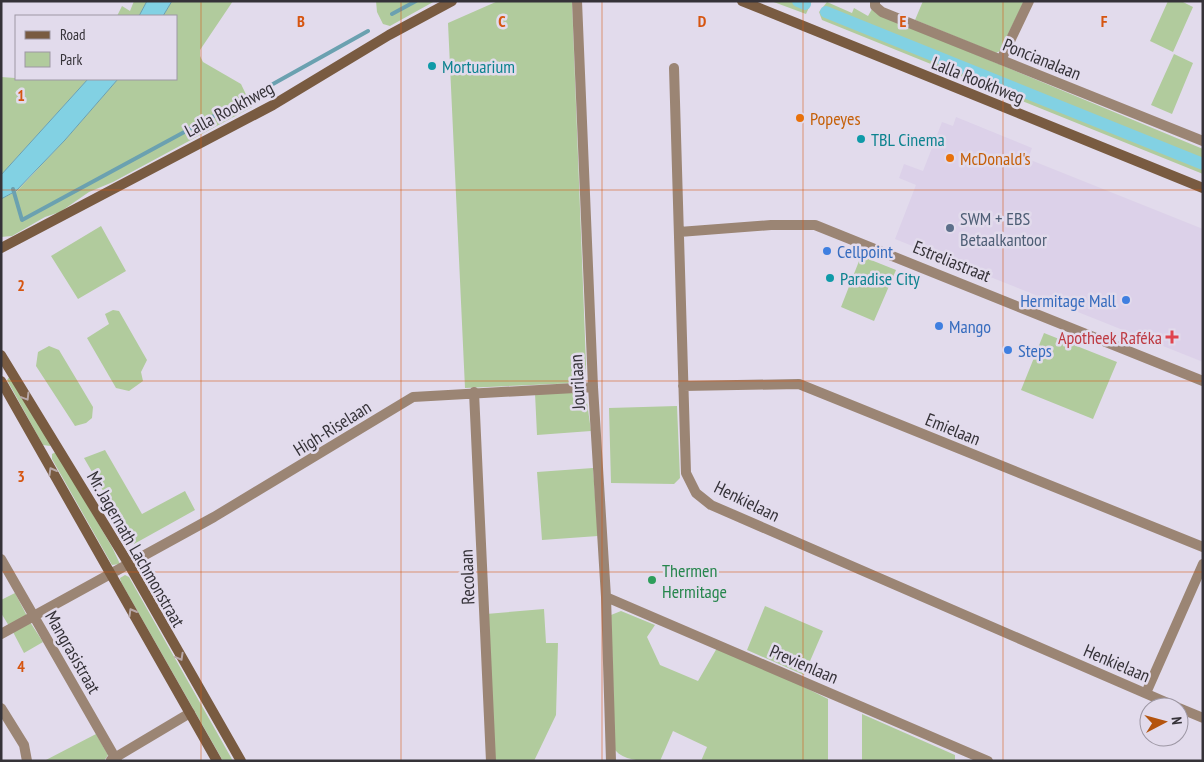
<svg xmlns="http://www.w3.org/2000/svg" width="1204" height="762" font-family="'PT Sans Narrow',sans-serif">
<rect width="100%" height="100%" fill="#e2dbec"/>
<path fill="#dcd1e9" d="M 956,117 L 1032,148 L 1028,159 L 1203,229 L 1203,362 L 895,239 L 916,185 L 899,178 L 904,164 L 923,171 L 942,122 L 953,126 Z"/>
<path fill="#b1cb9d" d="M 134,1 L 147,1 L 139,16 L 117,16 L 122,6 L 130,11 Z
M 172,1 L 233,1 L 200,50 L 200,56 L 203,62 L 241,84 L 252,107 L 113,182 L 89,192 L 60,212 L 45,217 L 12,236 L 1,237 L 1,199 L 17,191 L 65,140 L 118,79 L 176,79 L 176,16 L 163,16 Z
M 376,1 L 435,1 L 390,26 L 383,24 L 377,12 Z
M 498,1 L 572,1 L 586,364 L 585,377 L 577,383 L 465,388 L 448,23 Z
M 771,1 L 812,1 L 806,14 Z
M 923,1 L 1024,1 L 1000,51 L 996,53 L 915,20 Z
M 1168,1 L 1181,1 L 1193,7 L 1173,52 L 1150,41 Z
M 827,2 L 852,13 L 854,8 L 868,16 L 872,9 L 876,13 L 1203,149 L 1203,174 L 822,20 L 819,12 Z
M 1174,54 L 1193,63 L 1172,114 L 1151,105 Z
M 16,68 L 16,79 L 88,79 L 1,175 L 1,77 L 15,78 Z
M 101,226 L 126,271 L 78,299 L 51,256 Z
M 861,256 L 896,270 L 874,321 L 841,307 Z
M 113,310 L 119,311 L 147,360 L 141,372 L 143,381 L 129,391 L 116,388 L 87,338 L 109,324 L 105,314 Z
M 1044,333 L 1117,362 L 1093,419 L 1021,390 Z
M 49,346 L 59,350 L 93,407 L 92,418 L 86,423 L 75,426 L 36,366 L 38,352 Z
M 10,376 L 52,444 L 50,446 L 43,445 L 7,380 Z
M 535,393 L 578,393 L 586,395 L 591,431 L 537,435 Z
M 677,406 L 680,478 L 674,484 L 611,483 L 609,408 Z
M 105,450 L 142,514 L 185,491 L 195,510 L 134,544 L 84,458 Z
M 56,452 L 112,547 L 120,564 L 112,565 L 52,459 L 52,454 Z
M 593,468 L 598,536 L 542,540 L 537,472 Z
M 125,575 L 129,577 L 233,761 L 223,761 L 121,582 L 120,578 Z
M 15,593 L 27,616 L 9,626 L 1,613 L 1,600 Z
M 765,606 L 823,631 L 804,675 L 747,650 Z
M 544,609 L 546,643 L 558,643 L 556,715 L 534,761 L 492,761 L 486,614 Z
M 621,611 L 655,625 L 647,637 L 660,665 L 698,681 L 717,648 L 772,671 L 828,699 L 828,761 L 701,761 L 707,747 L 673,731 L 660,761 C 645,761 625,762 615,750 L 611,615 Z
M 30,622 L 43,642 L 24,653 L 13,632 Z
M 862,714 L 955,755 L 955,761 L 862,761 Z
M 96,734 L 108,755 L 104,761 L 44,761 Z"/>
<path fill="#82d1e3" stroke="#6ba1b0" d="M 147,1 L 172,1 L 163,16 L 139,16 Z
M 88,79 L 118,79 L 65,140 L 16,191 L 1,199 L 1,175 Z"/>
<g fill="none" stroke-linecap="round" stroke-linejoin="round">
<path stroke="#6ba1b0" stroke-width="4" d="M 392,14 L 416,1
M 264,89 L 368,31
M 13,189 L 22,220 L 247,98"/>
<path stroke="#82d1e3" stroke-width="12" d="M 798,1 L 805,4
M 826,12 L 1203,164"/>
<path stroke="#9b8574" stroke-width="10" d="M 577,1 L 593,387 L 606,597 L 611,761
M 875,1 L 875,6 L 882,12 L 1203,141
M 1001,60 L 1029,1
M 674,68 L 686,473 L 696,493 L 711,505 L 1177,707
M 679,232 L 771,225 L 815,225 L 1203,381
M 683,386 L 799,384 L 1203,547
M 474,392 L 491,761
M 1,559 L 117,761
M 606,597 L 988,761
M 1,634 L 214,517 L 413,397 L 593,387
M 1146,693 L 1203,564
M 1,708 L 24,745 L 27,761
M 1179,708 L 1203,718
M 111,760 L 190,713"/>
<path stroke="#795b41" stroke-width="10" d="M 742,1 L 1203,188
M 1,248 L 273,105 L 389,35 L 452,1
M 1,355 L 128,563 L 241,761
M 1,381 L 217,761"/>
</g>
<defs><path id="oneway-chevron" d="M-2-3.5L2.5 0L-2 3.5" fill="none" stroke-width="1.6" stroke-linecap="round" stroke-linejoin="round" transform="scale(1.25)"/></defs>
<g stroke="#b8a8a8">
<use href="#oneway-chevron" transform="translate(26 397) rotate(59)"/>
<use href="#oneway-chevron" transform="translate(52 471) rotate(-120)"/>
<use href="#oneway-chevron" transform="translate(132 612) rotate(-120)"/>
<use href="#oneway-chevron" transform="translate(180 657) rotate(61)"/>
</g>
<path fill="none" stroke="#d65510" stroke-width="1" stroke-opacity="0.55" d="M 201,1 L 201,761M 401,1 L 401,761M 602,1 L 602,761M 803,1 L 803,761M 1003,1 L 1003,761M 1,190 L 1203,190M 1,381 L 1203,381M 1,572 L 1203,572"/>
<g fill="#0f9aa8" stroke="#e2dbec" stroke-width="2">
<circle cx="432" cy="66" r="5"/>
<circle cx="861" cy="139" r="5"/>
<circle cx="830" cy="278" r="5"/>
</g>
<g fill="#e8710a" stroke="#e2dbec" stroke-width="2">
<circle cx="800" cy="118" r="5"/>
<circle cx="950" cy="158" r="5"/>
</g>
<circle fill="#5c6f8a" stroke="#e2dbec" stroke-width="2" cx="950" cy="228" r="5"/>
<g fill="#3f7fe0" stroke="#e2dbec" stroke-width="2">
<circle cx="827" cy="251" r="5"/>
<circle cx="1126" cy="300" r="5"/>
<circle cx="939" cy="326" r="5"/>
<circle cx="1008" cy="350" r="5"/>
</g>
<path fill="#e0444e" stroke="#e2dbec" stroke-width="2" d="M1169.5 329.5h5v5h5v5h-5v5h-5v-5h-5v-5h5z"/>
<circle fill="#2e9e5b" stroke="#e2dbec" stroke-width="2" cx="652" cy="580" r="5"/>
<g text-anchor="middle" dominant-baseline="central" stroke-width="5" stroke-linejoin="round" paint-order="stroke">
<g font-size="18" fill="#353238" stroke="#e2dbec">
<text transform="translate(1042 59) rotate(22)">Poncianalaan</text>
<text transform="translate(978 80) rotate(22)">Lalla Rookhweg</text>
<text transform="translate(229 109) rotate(-28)">Lalla Rookhweg</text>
<text transform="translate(952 261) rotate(22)">Estreliastraat</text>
<text transform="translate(577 382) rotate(-93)">Jourilaan</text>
<text transform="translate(332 428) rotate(-32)">High-Riselaan</text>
<text transform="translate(953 429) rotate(22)">Emielaan</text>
<text transform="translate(747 501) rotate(26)">Henkielaan</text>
<text transform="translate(136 549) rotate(60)">Mr. Jagernath Lachmonstraat</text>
<text transform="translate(467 577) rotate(-92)">Recolaan</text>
<text transform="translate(73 652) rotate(60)">Mangrasistraat</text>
<text transform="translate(1117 663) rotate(23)">Henkielaan</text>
<text transform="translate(804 664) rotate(23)">Previenlaan</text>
</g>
<g font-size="18" fill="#0d838f" stroke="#e2dbec" text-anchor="start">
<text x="442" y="66">Mortuarium</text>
<text x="871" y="139">TBL Cinema</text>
<text x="840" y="278">Paradise City</text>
</g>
<g font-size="18" fill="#c56008" stroke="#e2dbec" text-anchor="start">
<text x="810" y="118">Popeyes</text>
<text x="960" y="158">McDonald's</text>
</g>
<g font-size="18" fill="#4e5e75" stroke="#e2dbec" text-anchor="start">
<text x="960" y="218">SWM + EBS<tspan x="960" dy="21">Betaalkantoor</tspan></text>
</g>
<g font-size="18" fill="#366cbe" stroke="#e2dbec" text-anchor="start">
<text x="837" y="251">Cellpoint</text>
<text x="1116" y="300" text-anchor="end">Hermitage Mall</text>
<text x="949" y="326">Mango</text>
<text x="1018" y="350">Steps</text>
</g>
<g font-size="18" fill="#be3a42" stroke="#e2dbec" text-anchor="end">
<text x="1162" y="337">Apotheek Raféka</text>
</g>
<g font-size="18" fill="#27864d" stroke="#e2dbec" text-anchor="start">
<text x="662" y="570">Thermen<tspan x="662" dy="21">Hermitage</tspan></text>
</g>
</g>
<g font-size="16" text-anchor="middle" font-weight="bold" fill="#d65510" stroke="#e2dbec" stroke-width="5" stroke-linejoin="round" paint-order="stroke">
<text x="301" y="27">B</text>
<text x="502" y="27">C</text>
<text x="702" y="27">D</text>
<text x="903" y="27">E</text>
<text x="1104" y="27">F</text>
<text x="21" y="101">1</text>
<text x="21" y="291">2</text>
<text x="21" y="482">3</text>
<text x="21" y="672">4</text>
</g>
<rect width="1204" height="762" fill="none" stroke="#353238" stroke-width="5"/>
<rect x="15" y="15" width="162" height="65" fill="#e2dbec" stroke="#9d97a4"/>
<rect x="25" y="31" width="25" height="8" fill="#795b41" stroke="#9d97a4"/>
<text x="60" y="40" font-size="15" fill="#353238">Road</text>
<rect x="25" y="52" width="25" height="15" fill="#b1cb9d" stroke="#9d97a4"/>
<text x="60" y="65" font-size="15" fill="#353238">Park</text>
<g transform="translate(1164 722) rotate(84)"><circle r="24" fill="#e2dbec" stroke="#9d97a4"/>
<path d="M0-4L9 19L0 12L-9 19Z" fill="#b4540e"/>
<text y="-8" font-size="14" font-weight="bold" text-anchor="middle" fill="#353238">N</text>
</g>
</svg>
